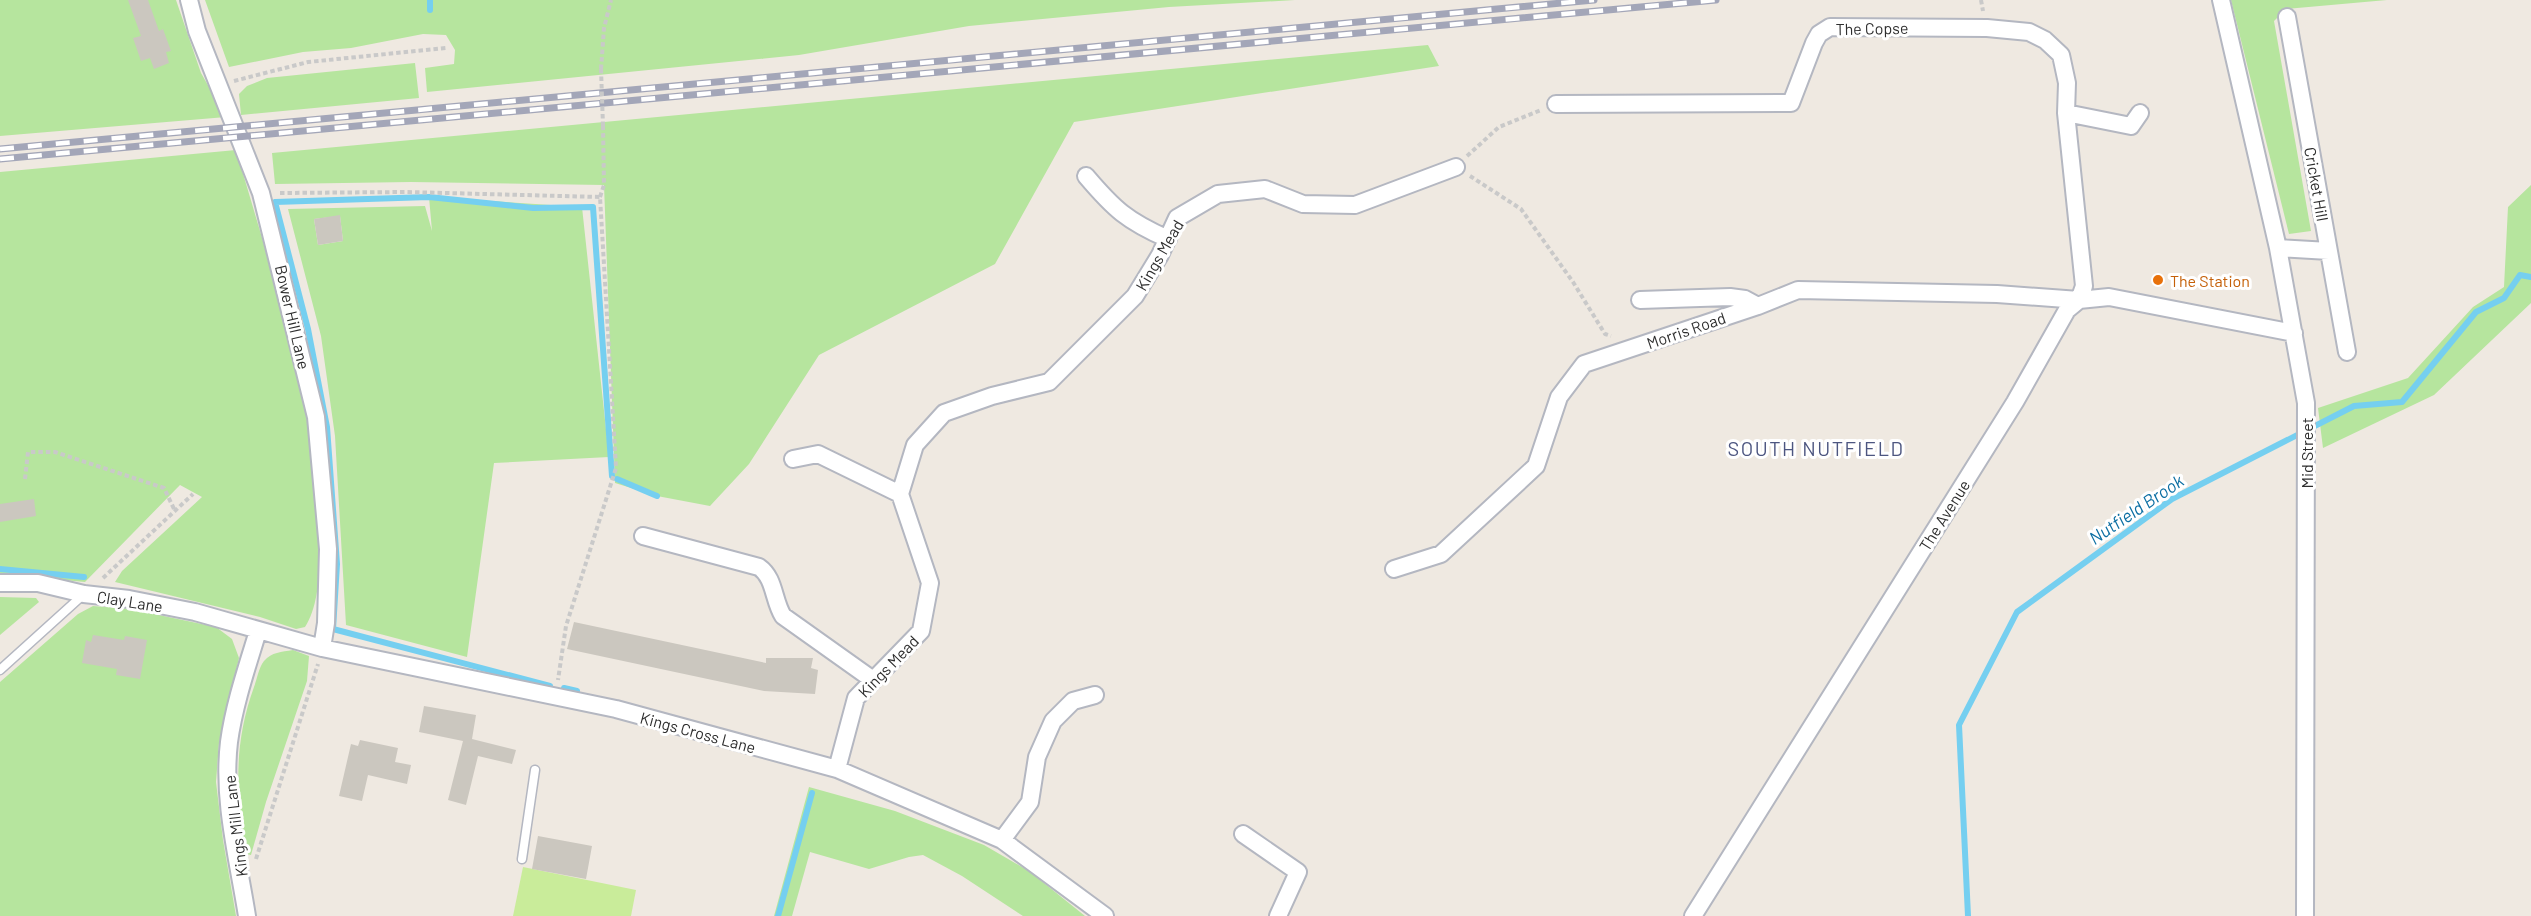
<svg xmlns="http://www.w3.org/2000/svg" width="2531" height="916" font-family="Barlow,sans-serif">
<rect width="100%" height="100%" fill="#efe9e1"/>
<path fill="#b6e59e" fill-rule="evenodd" d="M 0,0 L 176,0 L 201,73 L 226,117 L 0,136 Z
M 205,0 L 1295,0 L 1169,7 L 969,26 L 799,55 L 427,92 L 425,68 L 454,64 L 455,50 L 446,35 L 423,34 L 351,48 L 303,52 L 229,67 Z
M 2231,0 L 2387,0 L 2286,9 L 2274,21 L 2311,231 L 2289,234 Z
M 1428,45 L 1439,66 L 1074,122 L 995,264 L 819,355 L 749,464 L 710,506 L 657,496 L 615,483 L 604,185 L 411,182 L 275,184 L 272,153 Z
M 415,63 L 419,98 L 241,115 L 239,94 L 247,86 L 267,78 Z
M 236,150 L 263,241 L 303,401 L 310,417 C 314,469 333,585 305,627 L 296,629 L 260,617 L 115,582 L 122,571 L 202,497 L 180,485 L 85,582 L 0,574 L 0,172 Z
M 2531,185 L 2531,303 L 2434,395 L 2323,448 L 2318,408 L 2408,378 L 2473,307 L 2504,287 L 2508,207 Z
M 429,197 L 582,207 L 609,457 L 494,463 L 467,657 L 346,625 L 335,436 L 321,336 L 288,209 L 425,206 L 432,231 ZM 340,216 L 343,241 L 318,245 L 314,219 Z
M 0,597 L 36,598 L 39,602 L 0,635 Z
M 93,606 L 130,609 L 216,627 L 232,639 L 239,658 L 219,743 L 216,782 L 223,840 L 236,916 L 0,916 L 0,682 L 78,614 Z
M 293,650 L 309,656 L 307,681 L 266,802 L 251,855 L 246,854 C 236,795 233,745 254,687 C 257,679 259,667 264,661 C 272,652 281,652 293,650 Z
M 809,787 L 895,811 L 984,845 L 1029,871 L 1085,916 L 1023,916 L 962,876 L 923,855 L 909,857 L 869,869 L 810,852 L 792,916 L 774,916 Z"/>
<path fill="#c9ec9a" d="M 523,867 L 636,890 L 631,916 L 513,916 Z"/>
<g fill="none" stroke-linecap="round" stroke-linejoin="round">
<path stroke="#75cff0" stroke-width="6" d="M 430,0 L 430,10
M 617,479 L 657,496
M 0,569 L 84,577
M 550,686 L 333,629 L 337,564 L 327,427 L 308,329 L 275,202 L 429,197 L 533,208 L 593,207 L 612,476
M 564,688 L 577,691
M 778,916 L 812,793
M 1968,916 L 1959,725 L 2017,612 L 2172,499 L 2354,406 L 2402,402 L 2476,312 L 2504,298 L 2520,275 L 2531,277"/>
</g>
<path fill="#cbc7bf" d="M 128,0 L 148,0 L 159,31 L 163,29 L 171,51 L 166,52 L 169,63 L 154,69 L 150,58 L 141,61 L 133,38 L 141,36 Z
M 340,215 L 343,241 L 318,245 L 314,219 Z
M 34,499 L 36,516 L 0,522 L 0,504 Z
M 574,622 L 766,663 L 766,658 L 813,658 L 811,668 L 818,670 L 815,694 L 764,691 L 567,649 Z
M 93,635 L 124,640 L 125,636 L 147,640 L 140,679 L 116,675 L 117,669 L 82,663 L 86,640 L 91,642 Z
M 424,706 L 476,715 L 472,739 L 516,750 L 512,764 L 478,756 L 466,805 L 448,800 L 463,741 L 419,732 Z
M 360,740 L 398,748 L 395,762 L 411,765 L 407,784 L 368,775 L 362,801 L 339,796 L 351,744 L 358,746 Z
M 538,836 L 592,846 L 586,879 L 532,869 Z"/>
<g fill="none" stroke-linecap="round" stroke-linejoin="round">
<g stroke="#b4b7c1" stroke-width="11">
<path id="lane" d="M 0,670 L 84,594
M 522,859 L 535,770"/>
</g>
<g stroke="#b4b7c1" stroke-width="20">
<path id="street" d="M 189,0 L 197,31 L 261,193 L 316,417 L 328,549 L 326,623 L 322,648
M 2221,0 L 2278,248 L 2306,403 L 2305,916
M 2287,17 L 2347,352
M 2066,113 L 2131,126 L 2140,113
M 1086,176 C 1114,209 1127,221 1168,239
M 2278,248 L 2329,251
M 1640,300 L 1730,297 L 1745,299 L 1758,306
M 793,459 L 818,454 L 900,494
M 643,536 L 759,567 C 775,578 773,600 783,616 L 873,680
M 1394,569 L 1441,554 L 1536,466 L 1559,397 L 1584,364 L 1758,306 L 1798,290 L 1997,294 L 2079,300 L 2084,286 L 2066,113 L 2067,83 L 2061,55 L 2045,40 L 2029,32 L 1987,28 L 1830,27 L 1819,34 L 1814,43 L 1791,103 L 1556,104
M 0,583 L 38,583 L 84,594 L 129,599 L 195,612 L 322,648 L 616,709 L 837,769 L 1002,840 L 1105,916
M 837,769 L 856,698 L 921,631 L 930,583 L 900,494 L 915,445 L 944,413 L 992,396 L 1049,382 L 1135,296 L 1160,255 L 1177,218 L 1218,194 L 1265,189 L 1303,204 L 1355,205 L 1456,167
M 1243,834 L 1298,872 L 1278,916
M 1002,840 L 1030,802 L 1037,757 L 1053,721 L 1073,701 L 1095,695
M 247,916 C 238,859 222,800 229,742 C 234,705 247,667 258,631
M 1693,916 L 2015,402 L 2067,310 L 2079,300 L 2109,297 L 2294,333"/>
</g>
<path stroke="#c9c9c9" stroke-width="4" stroke-dasharray="4.5 3" stroke-linecap="butt" d="M 1981,0 L 1983,11
M 601,69 L 604,28 L 611,0
M 234,81 L 308,62 L 446,48
M 1467,156 L 1499,127 L 1541,110
M 1470,176 L 1521,209 L 1573,282 L 1605,334 L 1611,336
M 280,193 L 407,192 L 600,197 L 616,468 L 566,626 L 558,680
M 600,197 L 604,185 L 603,126
M 25,479 L 28,452 L 55,452 L 164,488 L 175,511
M 103,578 L 193,494
M 256,859 L 318,664"/>
<use href="#lane" stroke="#fff" stroke-width="8"/>
<use href="#street" stroke="#fff" stroke-width="16"/>
<g stroke="#a3a6b8" stroke-width="7">
<path id="rail" d="M 0,149 L 1594,0
M 0,159 L 1716,0"/>
</g>
<use href="#rail" stroke="#fff" stroke-width="4.5" stroke-dasharray="14" stroke-linecap="butt"/>
<path stroke="#c9c9c9" stroke-width="4" stroke-dasharray="4.5 3" stroke-linecap="butt" d="M 601,69 L 603,126"/>
</g>
<circle fill="#e8710a" stroke="#fff" stroke-width="2" cx="2158" cy="280" r="6"/>
<g text-anchor="middle" dominant-baseline="central" stroke-width="6" stroke-linejoin="round" paint-order="stroke">
<g font-size="16" fill="#2e2e2e" stroke="#fff">
<text transform="translate(1872 28) rotate(-1)">The Copse</text>
<text transform="translate(2317 184) rotate(80)">Cricket Hill</text>
<text transform="translate(1159 255) rotate(-60)">Kings Mead</text>
<text transform="translate(293 317) rotate(77)">Bower Hill Lane</text>
<text transform="translate(1686 330) rotate(-19)">Morris Road</text>
<text transform="translate(2306 453) rotate(-90)">Mid Street</text>
<text transform="translate(1944 515) rotate(-58)">The Avenue</text>
<text transform="translate(130 601) rotate(9)">Clay Lane</text>
<text transform="translate(888 666) rotate(-46)">Kings Mead</text>
<text transform="translate(698 732) rotate(15)">Kings Cross Lane</text>
<text transform="translate(235 826) rotate(-97)">Kings Mill Lane</text>
</g>
<g font-size="16" fill="#c56008" stroke="#fff" text-anchor="start">
<text x="2170" y="280">The Station</text>
</g>
<g font-size="18" font-style="italic" fill="#0d6fa3" stroke="#fff">
<text transform="translate(2136 509) rotate(-34)">Nutfield Brook</text>
</g>
<g font-size="20" letter-spacing="1.5" fill="#4d5680" stroke="#fff">
<text x="1816" y="448">SOUTH NUTFIELD</text>
</g>
</g>
</svg>
